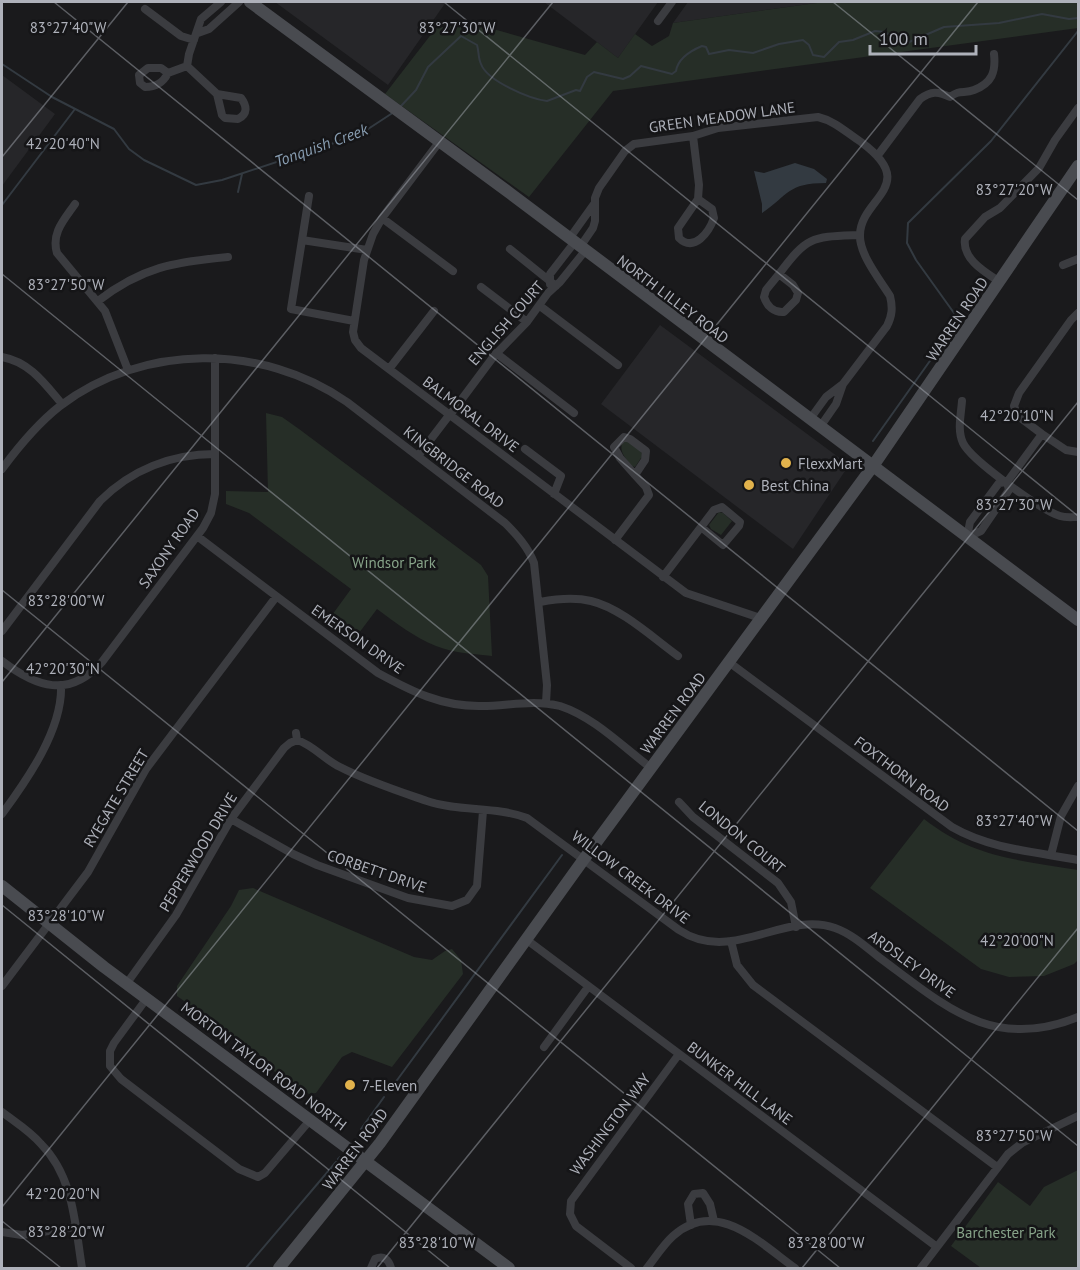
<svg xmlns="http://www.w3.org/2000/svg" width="1080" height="1270" font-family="'PT Sans',sans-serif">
<rect width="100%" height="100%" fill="#1a1a1c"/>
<path fill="#262629" d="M 275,2 L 446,2 L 388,85 Z
M 544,2 L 658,2 L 618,58 Z
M 688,2 L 824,2 L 673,23 Z
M 2,75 L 55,114 L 2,186 Z
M 660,325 L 849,465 L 793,549 L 601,404 Z"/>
<path fill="#262e27" d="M 824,2 L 1078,2 L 1078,28 L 613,91 L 529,197 L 385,94 L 436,28 L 472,23 L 585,55 L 597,42 L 618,58 L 635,34 L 652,46 L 669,36 L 673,23 Z
M 266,413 L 282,417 L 299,429 L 481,565 L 488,576 L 492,656 C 474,654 453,653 436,646 C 414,637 396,623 377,609 L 353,641 L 327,622 L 351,589 L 249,513 L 226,504 L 226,491 L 268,492 Z
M 629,441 L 640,449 L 643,455 L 635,467 L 631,466 C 626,458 618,451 623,442 Z
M 719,512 L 723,513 L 732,521 L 721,535 L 711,529 L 709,525 Z
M 924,819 C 974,858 1019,860 1078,870 L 1078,960 L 1074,964 L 1044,976 L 1009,977 L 981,969 L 870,888 Z
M 253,888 L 414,957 L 432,960 L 445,951 L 452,949 L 461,960 L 463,974 L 392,1067 L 352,1052 L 342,1057 L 316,1093 L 309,1094 L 276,1073 L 258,1053 L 177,996 L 177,986 L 231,906 L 239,890 Z
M 1078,1170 L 1078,1268 L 981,1268 L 951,1246 L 998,1182 L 1030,1206 L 1044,1187 Z"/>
<path fill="#333a41" d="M 795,163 L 814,169 L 827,179 L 826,183 C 787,183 789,195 762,213 L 762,204 L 754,171 L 764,173 Z"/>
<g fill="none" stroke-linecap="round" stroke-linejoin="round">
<path stroke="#333a41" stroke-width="2" d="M 2,64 L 52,97 L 114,129 L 129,149 L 144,160 L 196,185 L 222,180 L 334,143 L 365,131 L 394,112
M 401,106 L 416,90 L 428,67 L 461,36 L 477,45 C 479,51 478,58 481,64 C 487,81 530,99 547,101 L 576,90 L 580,91 L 587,77 L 594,72 L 623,79 L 630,76 L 641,66 L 672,74 L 676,71 C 678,58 690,51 702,46 L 706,47 L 709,54 L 729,50 L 753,53 L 779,44 L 803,40 L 809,45 L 813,55 L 824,57 L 839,42 L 853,40 L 875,31 L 885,32 L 897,40 L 907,43 L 944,27 L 999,23 L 1042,14 L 1069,19 L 1078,18
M 238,192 L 242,174
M 2,205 L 75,109
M 873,441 L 959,320 L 916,260 L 907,243 L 908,223 L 991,141 L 1078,31
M 392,1087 L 562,855
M 361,1129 L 384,1097
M 338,1159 L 340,1157
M 246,1268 L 336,1162"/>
<path stroke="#3b3c40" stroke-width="8" d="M 145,9 L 181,36 L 194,40
M 658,21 L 672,2
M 198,33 L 209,29 L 239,2
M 187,66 L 217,94
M 168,73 L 161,68 L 148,68 L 139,75 L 140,83 L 145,87 C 156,87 163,83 168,73 L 187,66 L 189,54 L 201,19 L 221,2
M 217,94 L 241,98 C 247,106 248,114 238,119 L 225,118 L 222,115 Z
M 693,136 L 699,185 L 698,199
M 440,141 L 382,218 L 373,234 L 364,260 L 353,332 L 355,340 L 361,348 L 686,593 L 763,619
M 878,155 L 920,99 C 931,91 938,91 950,97 C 960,89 964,94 974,90 C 992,83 996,72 994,54
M 309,196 L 291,309 L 354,321
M 698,199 L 712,209 L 714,218 C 709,232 694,253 679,238 L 678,228 Z
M 75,204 C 64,220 51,233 57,253 L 105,311 L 128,370
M 382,218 L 453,271
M 569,239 L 594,204
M 302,240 L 367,250
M 580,247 L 593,228 L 595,221 L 595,198 L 599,188 L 625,151 L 634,144 L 693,136 L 718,128 L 818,117 C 835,121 847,133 861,142 C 921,186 860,198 860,235 C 859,254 880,280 890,296 C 893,308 892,316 887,326 L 843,384 L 826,397 L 810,419
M 510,249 L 556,286
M 1063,265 L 1078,259
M 779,274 L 793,285 L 798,293 L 796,300 L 784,312 C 774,313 767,306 764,297 L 766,290 Z
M 779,274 C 808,235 813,237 860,235
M 1000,282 C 985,272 962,259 965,239 L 985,217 L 1000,208 L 1039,168 L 1055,140 L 1078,108
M 550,284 L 550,274 L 574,243
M 481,287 L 527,322
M 98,301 C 142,267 174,262 228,257
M 540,306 L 618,365
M 1078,313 L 1071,320 L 1019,393 L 1014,406 L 1018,416 L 1042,434 L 1066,450 L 1078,452
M 496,353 L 574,413
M 2,357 C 30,362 45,384 62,404
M 389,369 L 434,311
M 962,401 C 961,415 957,430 963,443 C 971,460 1041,510 1060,516 C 1066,518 1072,517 1078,517
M 450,415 L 494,356 L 527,322 L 548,293 L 560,282 L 585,251
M 820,427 L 836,404 L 843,384
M 624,437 L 630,439 L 646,451 L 645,460 L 635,475 L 620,458 L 614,447 Z
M 525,449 L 561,476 L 554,494
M 418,456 L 447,418
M 2,469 C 19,446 37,424 60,406 C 143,343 262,343 347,402 L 505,523 C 517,535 528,547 534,563 L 547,685 L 546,703
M 197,536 L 378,673 C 411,691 442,707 482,706 C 508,706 533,699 560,706 C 594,717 623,747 651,768
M 967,537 L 981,531 L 1009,490 L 1007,482 L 1042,434
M 967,537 L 970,522 L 999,483 L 1007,482
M 615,540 L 649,495 L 646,487 L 635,475
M 663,577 L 714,510 L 722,507 L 740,522 L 739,526 L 723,545 L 701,527
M 540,602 C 556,599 574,597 591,601 C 621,608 653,638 678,656
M 2,631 L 100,501 C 131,470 171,454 215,454
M 2,661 C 36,687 69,699 102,662 L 203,528 L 211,513 L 215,494 L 215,358
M 730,663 L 952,827 C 990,849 1036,852 1078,860
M 296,733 L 297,740 C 313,745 325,760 340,767 C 367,781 398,791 427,801 C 459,812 496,806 527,818 L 679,930 C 732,965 784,910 835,928 C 852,934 866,947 880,958 C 945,1006 993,1052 1078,1017
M 679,802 L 693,817 L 778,883 L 791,902 L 796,927
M 2,814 C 27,780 63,729 61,685
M 231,819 L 293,854 L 317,865 L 408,898 L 452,906 L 467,900 L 477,886 L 483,811
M 1051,855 L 1061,816 L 1078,786
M 527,940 L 937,1247
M 731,941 L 737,965 L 753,985 L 997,1167
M 127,983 L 176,915 L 231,819 L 284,748 L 290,743 L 297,740
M 2,986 L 88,872 L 146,769 L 276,597
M 147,998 L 114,1043 L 110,1051 L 110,1066 L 121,1079 L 239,1169 L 258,1177 L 265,1173 L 311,1119
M 544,1047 L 588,987
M 2,1112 C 15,1122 30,1131 41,1144 C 74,1177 75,1225 82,1268
M 691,1225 L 688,1204 L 694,1194 L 703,1193 L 710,1204 L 714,1221
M 2,1232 L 22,1235 L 75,1227
M 371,1268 L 375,1259 C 384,1255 389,1260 391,1268
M 631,1268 L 576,1226 L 570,1214 L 571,1201 L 679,1054
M 647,1268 C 655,1258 663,1245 673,1236 C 716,1197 760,1243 795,1268
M 921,1268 L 1008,1154 L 1022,1143 L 1078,1116"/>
<path stroke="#494b50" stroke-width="12" d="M 250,2 L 511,194 L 1078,620
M 2,886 L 104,967 L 509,1268
M 279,1268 L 380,1143 L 584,859 L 873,466 L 1078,166"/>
</g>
<path fill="none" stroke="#aeb1ba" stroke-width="1.5" stroke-opacity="0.45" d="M 54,2 L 1078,831M 444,2 L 1078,516M 833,2 L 1078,200M 2,157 L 128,2M 2,274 L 1078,1146M 2,590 L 840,1268M 2,682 L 553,2M 2,905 L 450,1268M 2,1207 L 978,2M 2,1221 L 61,1268M 377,1268 L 1078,402M 802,1268 L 1078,928"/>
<g fill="#e1b24c" stroke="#151517" stroke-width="2">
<circle cx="786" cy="463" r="6"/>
<circle cx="749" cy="485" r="6"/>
<circle cx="350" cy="1085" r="6"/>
</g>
<g text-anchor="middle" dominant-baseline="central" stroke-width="5" stroke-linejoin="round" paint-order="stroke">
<g font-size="15" fill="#aeb1ba" stroke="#151517">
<text transform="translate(722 117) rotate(-8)">GREEN MEADOW LANE</text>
<text transform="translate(673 299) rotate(37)">NORTH LILLEY ROAD</text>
<text transform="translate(957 319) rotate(-56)">WARREN ROAD</text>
<text transform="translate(506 323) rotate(-49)">ENGLISH COURT</text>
<text transform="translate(471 414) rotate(37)">BALMORAL DRIVE</text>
<text transform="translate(454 467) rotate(38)">KINGBRIDGE ROAD</text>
<text transform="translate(169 548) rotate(-55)">SAXONY ROAD</text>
<text transform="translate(358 639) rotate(35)">EMERSON DRIVE</text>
<text transform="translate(673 713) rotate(-53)">WARREN ROAD</text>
<text transform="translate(902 774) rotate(37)">FOXTHORN ROAD</text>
<text transform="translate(116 798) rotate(-59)">RYEGATE STREET</text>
<text transform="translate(742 837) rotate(39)">LONDON COURT</text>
<text transform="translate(198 852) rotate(-59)">PEPPERWOOD DRIVE</text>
<text transform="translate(377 871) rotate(19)">CORBETT DRIVE</text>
<text transform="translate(631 877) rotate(37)">WILLOW CREEK DRIVE</text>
<text transform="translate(912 964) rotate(36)">ARDSLEY DRIVE</text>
<text transform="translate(264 1066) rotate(37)">MORTON TAYLOR ROAD NORTH</text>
<text transform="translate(740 1083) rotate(37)">BUNKER HILL LANE</text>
<text transform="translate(610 1124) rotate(-53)">WASHINGTON WAY</text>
<text transform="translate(355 1149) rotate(-53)">WARREN ROAD</text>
</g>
<g font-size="15" fill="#aeb1ba" stroke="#151517" text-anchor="start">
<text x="798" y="463">FlexxMart</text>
<text x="761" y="485">Best China</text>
<text x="362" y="1085">7-Eleven</text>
</g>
<g font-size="15" fill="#87a389" stroke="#151517">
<text x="394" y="562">Windsor Park</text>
<text x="1006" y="1232">Barchester Park</text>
</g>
<g font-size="16" font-style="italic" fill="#889db1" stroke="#151517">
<text transform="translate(321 145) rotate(-20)">Tonquish Creek</text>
</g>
</g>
<g font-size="15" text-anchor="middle" fill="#aeb1ba" stroke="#151517" stroke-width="5" stroke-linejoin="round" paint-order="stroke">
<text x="68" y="33">83°27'40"W</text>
<text x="457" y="33">83°27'30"W</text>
<text x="63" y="149">42°20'40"N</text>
<text x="1014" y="195">83°27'20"W</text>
<text x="66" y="290">83°27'50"W</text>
<text x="1017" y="421">42°20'10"N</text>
<text x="1014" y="510">83°27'30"W</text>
<text x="66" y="606">83°28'00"W</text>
<text x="63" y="674">42°20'30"N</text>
<text x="1014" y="826">83°27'40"W</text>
<text x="66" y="921">83°28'10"W</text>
<text x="1017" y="946">42°20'00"N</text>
<text x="1014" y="1141">83°27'50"W</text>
<text x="63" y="1199">42°20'20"N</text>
<text x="66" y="1237">83°28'20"W</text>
<text x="437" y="1248">83°28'10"W</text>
<text x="826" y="1248">83°28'00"W</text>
</g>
<rect width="1080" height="1270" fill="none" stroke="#aeb1ba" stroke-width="6"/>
<path d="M870 45v9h106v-9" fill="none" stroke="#aeb1ba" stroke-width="3"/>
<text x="879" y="45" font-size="18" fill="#aeb1ba" stroke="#151517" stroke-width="4.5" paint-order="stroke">100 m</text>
</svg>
